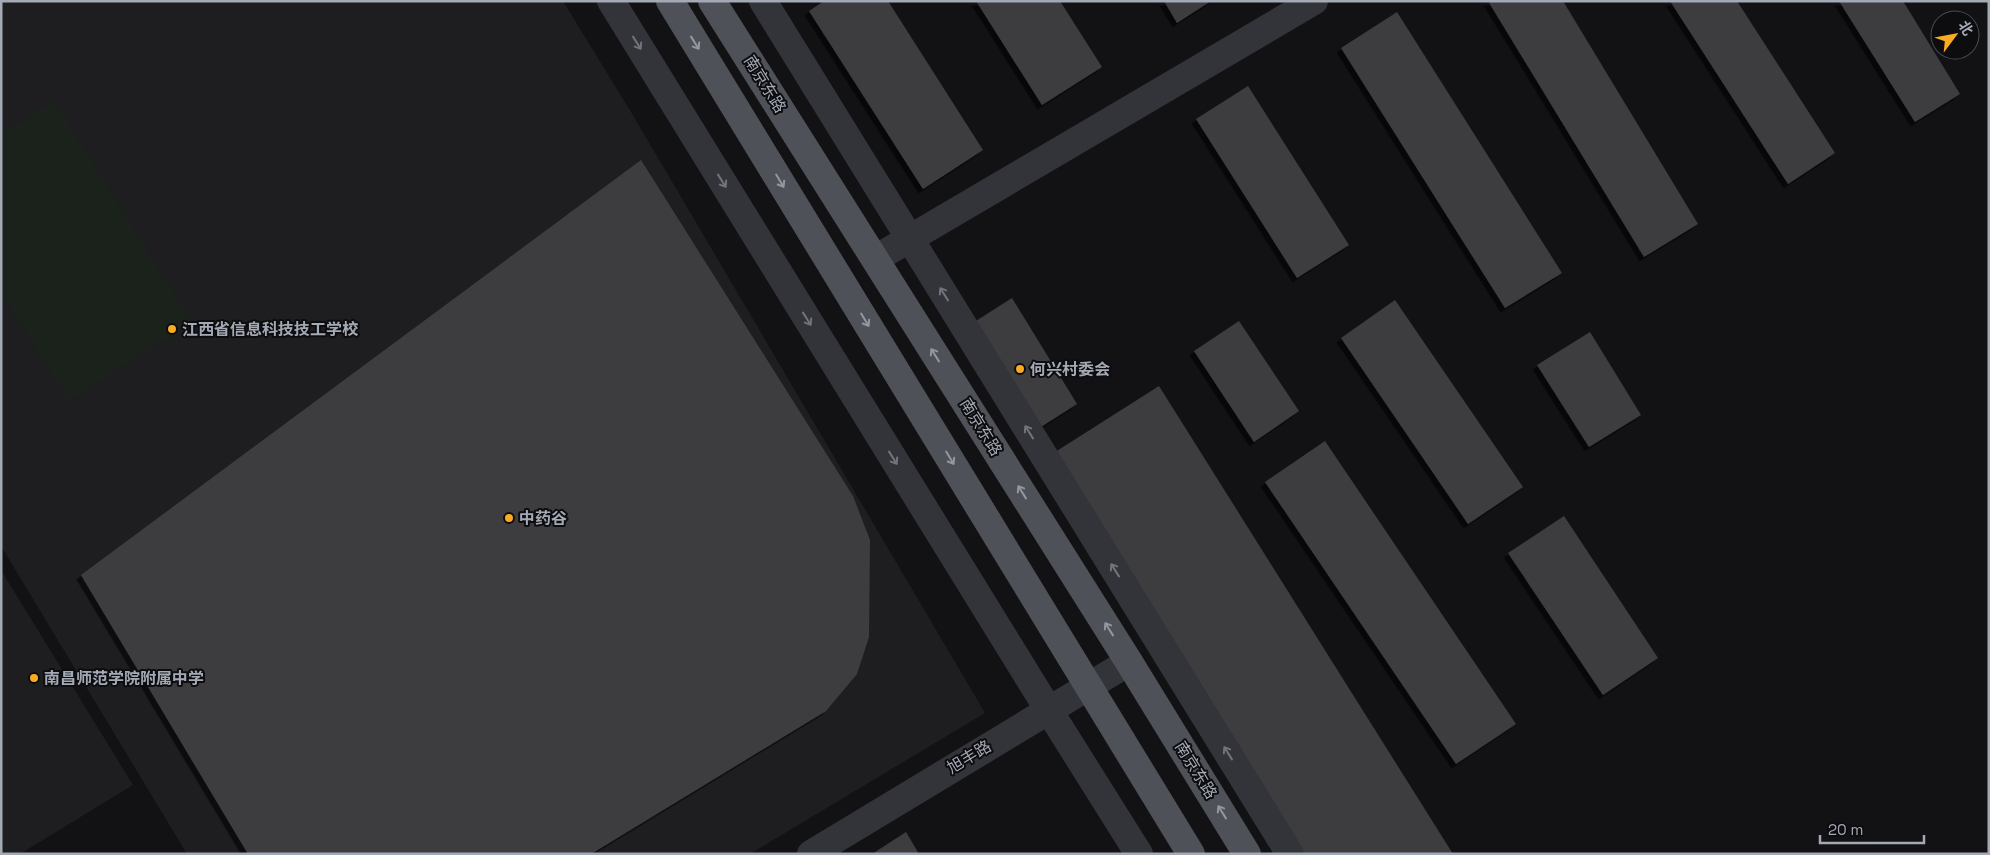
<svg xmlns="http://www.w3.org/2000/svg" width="1990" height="855" font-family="'Space Grotesk','Noto Sans SC',sans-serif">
<defs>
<filter id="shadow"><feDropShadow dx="-4.5" dy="4.5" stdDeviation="0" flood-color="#0009"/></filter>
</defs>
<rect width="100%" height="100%" fill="#121214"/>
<path fill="#1e1e21" d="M 1,1 L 563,1 L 631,112 L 985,713 L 750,854 L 187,854 L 1,546 Z
M 1,570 L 133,785 L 20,854 L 1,854 Z"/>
<path fill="#1a221b" d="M 54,101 L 192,323 L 69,400 L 1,292 L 1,134 Z"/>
<path fill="#3c3d41" filter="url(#shadow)" d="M 824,1 L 888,1 L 983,150 L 923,189 L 809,11 Z
M 976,1 L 1060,1 L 1102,67 L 1042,105 Z
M 1164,1 L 1211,1 L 1177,23 Z
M 1488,1 L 1563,1 L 1698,224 L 1644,257 Z
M 1670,1 L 1737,1 L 1835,153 L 1788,184 Z
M 1839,1 L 1903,1 L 1960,94 L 1915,122 Z
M 1397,12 L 1562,273 L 1505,308 L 1341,48 Z
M 1248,86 L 1349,245 L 1297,278 L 1196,119 Z
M 641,160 L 853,496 L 870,540 L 869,637 L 857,674 L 826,711 L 591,854 L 248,854 L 81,575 Z
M 1012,298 L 1077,404 L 1033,432 L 968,326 Z
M 1395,300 L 1523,487 L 1468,524 L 1341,338 Z
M 1239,321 L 1299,411 L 1254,442 L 1194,351 Z
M 1590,332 L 1641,415 L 1589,447 L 1537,365 Z
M 1159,386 L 1453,854 L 1304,854 L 1052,454 Z
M 1325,441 L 1516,724 L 1456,764 L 1265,482 Z
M 1564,516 L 1658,658 L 1603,695 L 1508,553 Z
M 906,832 L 919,854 L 872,854 Z"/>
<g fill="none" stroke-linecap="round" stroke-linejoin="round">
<path stroke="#333439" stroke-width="28" d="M 611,1 L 1048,709 L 1139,854
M 763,1 L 1290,854
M 875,259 L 1314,1
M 811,854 L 1129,662"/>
<path stroke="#4f5158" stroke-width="28" d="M 670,1 L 1191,854
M 712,1 L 1129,662 L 1247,854"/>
</g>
<defs><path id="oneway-shaft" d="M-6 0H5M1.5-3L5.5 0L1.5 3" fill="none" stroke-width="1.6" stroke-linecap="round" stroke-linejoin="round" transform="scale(1.25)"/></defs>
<g stroke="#71747d">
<use href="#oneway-shaft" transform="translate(637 43) rotate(58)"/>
<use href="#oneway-shaft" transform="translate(722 181) rotate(58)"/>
<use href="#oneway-shaft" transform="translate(944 294) rotate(-122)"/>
<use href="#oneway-shaft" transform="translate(807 319) rotate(58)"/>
<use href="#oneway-shaft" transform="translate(1029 432) rotate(-122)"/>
<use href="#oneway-shaft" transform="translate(893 458) rotate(58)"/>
<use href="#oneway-shaft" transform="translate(1115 570) rotate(-122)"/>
<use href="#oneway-shaft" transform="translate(1228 753) rotate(-122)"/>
</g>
<g stroke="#9297a2">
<use href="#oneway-shaft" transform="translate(695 43) rotate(58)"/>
<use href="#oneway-shaft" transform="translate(780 181) rotate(59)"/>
<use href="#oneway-shaft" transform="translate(865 320) rotate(59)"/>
<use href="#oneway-shaft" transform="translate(935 355) rotate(-122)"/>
<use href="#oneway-shaft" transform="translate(950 458) rotate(59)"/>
<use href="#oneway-shaft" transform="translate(1022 492) rotate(-122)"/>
<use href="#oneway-shaft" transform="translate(1109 629) rotate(-122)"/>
<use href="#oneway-shaft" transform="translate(1222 812) rotate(-122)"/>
</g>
<g fill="#faaa23" stroke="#0d0d0f" stroke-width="2">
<circle cx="172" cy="329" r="5"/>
<circle cx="1020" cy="369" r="5"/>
<circle cx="509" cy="518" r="5"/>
<circle cx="34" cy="678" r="5"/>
</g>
<g text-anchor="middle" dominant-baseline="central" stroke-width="4" stroke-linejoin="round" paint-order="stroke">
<g font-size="16" fill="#a3a9b5" stroke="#0d0d0f">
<text transform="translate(765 84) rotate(58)">南京东路</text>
<text transform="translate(981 427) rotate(58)">南京东路</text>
<text transform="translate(969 757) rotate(-31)">旭丰路</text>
<text transform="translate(1196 770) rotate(58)">南京东路</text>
</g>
<g font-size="16" font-weight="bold" fill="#a3a9b5" stroke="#0d0d0f" text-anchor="start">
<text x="182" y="329">江西省信息科技技工学校</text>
<text x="1030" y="369">何兴村委会</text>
<text x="519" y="518">中药谷</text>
<text x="44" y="678">南昌师范学院附属中学</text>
</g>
</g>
<rect width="1990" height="855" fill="none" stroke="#a3a9b5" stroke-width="5"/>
<g transform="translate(1955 35) rotate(58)"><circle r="24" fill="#0d0d0f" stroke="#494b51"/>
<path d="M0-4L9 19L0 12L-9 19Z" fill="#faaa23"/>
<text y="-8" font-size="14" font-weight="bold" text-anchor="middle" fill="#a3a9b5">北</text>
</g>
<path d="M1820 835v8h104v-8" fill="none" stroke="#a3a9b5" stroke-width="2.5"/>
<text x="1828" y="835" font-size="15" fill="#a3a9b5" stroke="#0d0d0f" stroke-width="4" paint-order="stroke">20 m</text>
</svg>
